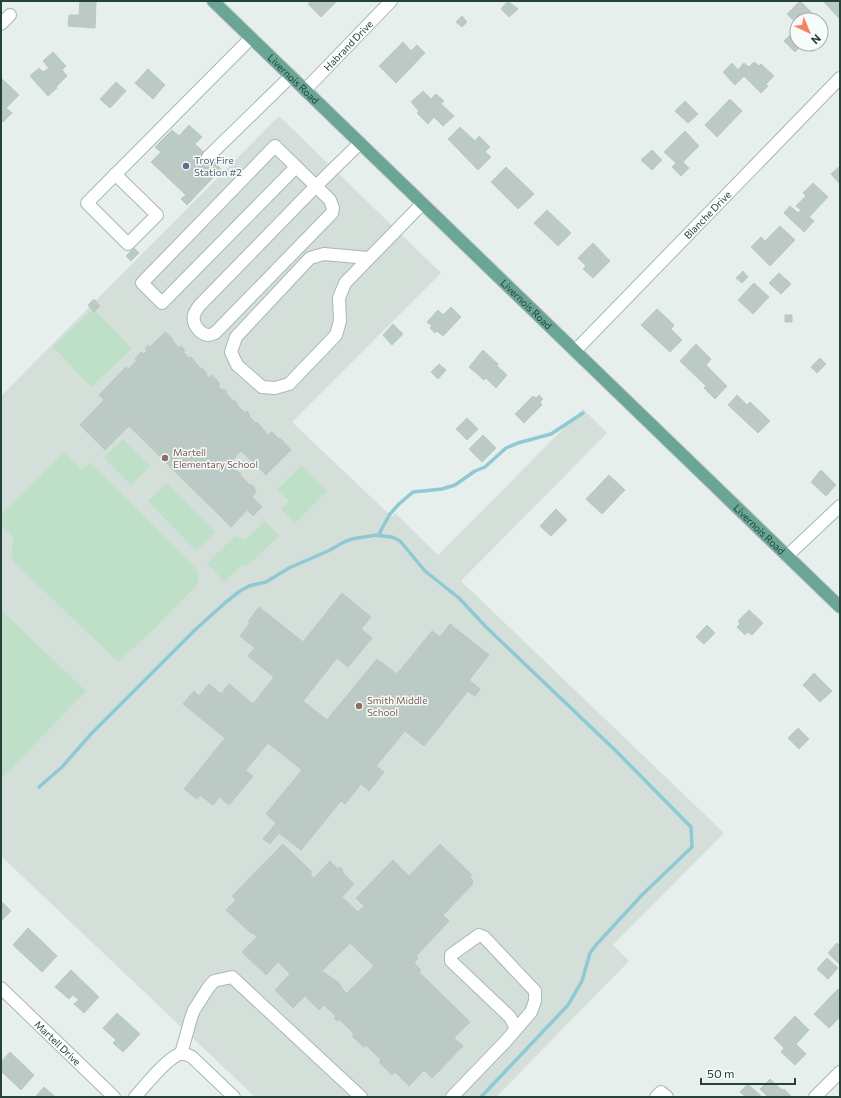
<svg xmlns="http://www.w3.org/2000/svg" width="841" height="1098" font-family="Commissioner,sans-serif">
<rect width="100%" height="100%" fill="#e6efeb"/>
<path fill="#d4dfda" d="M 279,116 L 441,273 L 292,422 L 392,517 L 395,513 L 438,555 L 583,409 L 607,433 L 461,581 L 724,833 L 613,945 L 629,961 L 496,1097 L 255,1097 L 1,856 L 1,396 Z"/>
<path fill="#bfe0c8" d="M 92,310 L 94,312 L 96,311 L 132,349 L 91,387 L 53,347 Z
M 123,439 L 150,466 L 131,485 L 104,458 Z
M 64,452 L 82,470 L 91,462 L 198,571 L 198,584 L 153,630 L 118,662 L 13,561 L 11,552 L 14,538 L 1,525 L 1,514 Z
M 301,466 L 327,491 L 295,523 L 281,509 L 289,501 L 277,490 Z
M 167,483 L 215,532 L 196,551 L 148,501 Z
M 265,521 L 279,536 L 246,567 L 243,564 L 224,582 L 207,563 L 235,536 L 245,540 Z
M 1,610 L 86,691 L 1,779 Z"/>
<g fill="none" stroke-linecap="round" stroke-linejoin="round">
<path stroke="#8ec9d4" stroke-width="3.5" d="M 380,536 L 380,532 L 390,514 L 399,504 L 413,492 L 442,489 L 455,485 L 475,471 L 485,467 L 506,448 L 518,443 L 551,434 L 583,413
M 39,787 L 62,767 L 91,734 L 196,629 L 226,602 L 240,591 L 249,586 L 266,582 L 289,568 L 328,551 L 344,542 L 352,539 L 376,535 L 392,537 L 400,541 L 425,571 L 459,598 L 486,627 L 615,750 L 691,827 L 692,847 L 642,895 L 596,945 L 590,953 L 582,981 L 568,1005 L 481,1097"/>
</g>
<path fill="#bbcac4" stroke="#b8c9c2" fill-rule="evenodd" d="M 80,1 L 96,1 L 95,28 L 68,26 L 69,15 L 79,15 Z
M 312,1 L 337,1 L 321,17 L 308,4 Z
M 508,1 L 518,9 L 509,17 L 501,9 Z
M 800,1 L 819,20 L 797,20 L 797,24 L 787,14 Z
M 823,1 L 840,1 L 840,17 L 839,18 Z
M 462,16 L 467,22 L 462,27 L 456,22 Z
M 797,28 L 797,44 L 803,44 L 795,52 L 784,41 Z
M 403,42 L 411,51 L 417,45 L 425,53 L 396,83 L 379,66 Z
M 53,52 L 66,66 L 62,70 L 67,76 L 56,87 L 57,88 L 48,96 L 30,76 L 39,68 L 43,72 L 49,68 L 43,61 Z
M 754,62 L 759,66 L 761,64 L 774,76 L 766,84 L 768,86 L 761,93 L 744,76 L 735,85 L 723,72 L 732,63 L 738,70 L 744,63 L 749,67 Z
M 148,69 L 165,85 L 153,99 L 135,83 Z
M 1,78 L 19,95 L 6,108 L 12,113 L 3,122 L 1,120 Z
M 116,82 L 126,91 L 110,108 L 100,99 Z
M 423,91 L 431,99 L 436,94 L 444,101 L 441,104 L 454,116 L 443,126 L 434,117 L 428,124 L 417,113 L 419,111 L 411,102 Z
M 730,99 L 742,111 L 717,137 L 705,125 Z
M 685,101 L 698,114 L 688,123 L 675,111 Z
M 189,125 L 202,137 L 195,144 L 221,169 L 187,205 L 181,199 L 186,195 L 151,162 L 161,152 L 155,147 L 172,130 L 179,136 Z
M 460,127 L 475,141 L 479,136 L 490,147 L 485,152 L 491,157 L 478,170 L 448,139 Z
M 685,131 L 699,146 L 683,162 L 689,168 L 681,176 L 672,167 L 676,163 L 664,152 Z
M 652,150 L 662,160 L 652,170 L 641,160 Z
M 840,166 L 840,184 L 831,174 Z
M 506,167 L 534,194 L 518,209 L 491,182 Z
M 813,183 L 828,197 L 809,217 L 814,221 L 804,232 L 784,213 L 790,206 L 798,213 L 801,210 L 796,206 L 806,196 L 803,193 Z
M 547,210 L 571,233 L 558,246 L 534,223 Z
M 780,226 L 795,240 L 770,266 L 751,247 L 761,237 L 765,241 Z
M 593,243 L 610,261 L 593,278 L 583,269 L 586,266 L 578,258 Z
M 134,248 L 139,253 L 131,261 L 126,256 Z
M 743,271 L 748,277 L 742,283 L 736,278 Z
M 779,273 L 791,284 L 781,294 L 769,283 Z
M 754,283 L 769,297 L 753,314 L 738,300 Z
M 94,299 L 100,306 L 94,312 L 88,305 Z
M 451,307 L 461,317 L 443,336 L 437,331 L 435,333 L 430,328 L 432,326 L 427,322 L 438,310 L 443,315 Z
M 657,309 L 674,325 L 671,329 L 682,340 L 670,352 L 641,325 Z
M 785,315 L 792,315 L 792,322 L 785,322 Z
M 393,324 L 403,334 L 392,345 L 383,335 Z
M 165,332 L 173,339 L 172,340 L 179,348 L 181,346 L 185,350 L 183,352 L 190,359 L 191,357 L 201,369 L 202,368 L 207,373 L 206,374 L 209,378 L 212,375 L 220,384 L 218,386 L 222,390 L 224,389 L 227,392 L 226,393 L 233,401 L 234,400 L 238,404 L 237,405 L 245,413 L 247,411 L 250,415 L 249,416 L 256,423 L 257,422 L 268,435 L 272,432 L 279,439 L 280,438 L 291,450 L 266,475 L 258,467 L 257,468 L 252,464 L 254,463 L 241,451 L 225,468 L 228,471 L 232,467 L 237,471 L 241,474 L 240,475 L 250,485 L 251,484 L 255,488 L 254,489 L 256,492 L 252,497 L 262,507 L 253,516 L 247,510 L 231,527 L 129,426 L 105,450 L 80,425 L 104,400 L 99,395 L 126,367 L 128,370 L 137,360 L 135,359 L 141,352 L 143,354 L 147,351 L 145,349 L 148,345 L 150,347 Z
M 696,344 L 711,359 L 706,365 L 727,386 L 715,399 L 704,388 L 706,386 L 680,361 Z
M 483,350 L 498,364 L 497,366 L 507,375 L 496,388 L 486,378 L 484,380 L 469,367 Z
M 820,358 L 826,364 L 817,373 L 811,367 Z
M 439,364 L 446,370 L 438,379 L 431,372 Z
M 539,395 L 543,399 L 540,402 L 542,405 L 524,423 L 515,414 L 533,396 L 536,398 Z
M 737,395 L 747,405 L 750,402 L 770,421 L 758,433 L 728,405 Z
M 467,418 L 478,429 L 467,440 L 456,429 Z
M 483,435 L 496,448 L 482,462 L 469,449 Z
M 821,470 L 836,485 L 826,496 L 811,482 Z
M 609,475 L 625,490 L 602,514 L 586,499 Z
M 556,509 L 567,520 L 551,536 L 540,526 Z
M 342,593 L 371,617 L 361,629 L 372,638 L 348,667 L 337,658 L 303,701 L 327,720 L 377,659 L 397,674 L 432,631 L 440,637 L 450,624 L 489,655 L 469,680 L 480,689 L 475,696 L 468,691 L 424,746 L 405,731 L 376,766 L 384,772 L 369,791 L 361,784 L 345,804 L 341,801 L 301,850 L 279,833 L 270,844 L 263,839 L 276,823 L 266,814 L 302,770 L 268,743 L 222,799 L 219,797 L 213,805 L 200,795 L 197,799 L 184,789 L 225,738 L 183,704 L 194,691 L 199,696 L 209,684 L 221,694 L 229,684 L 253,704 L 274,677 L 248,656 L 255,648 L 240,636 L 250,623 L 248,622 L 259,607 L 303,642 Z
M 749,610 L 763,623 L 752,635 L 748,632 L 745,635 L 737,627 L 740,624 L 738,621 Z
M 707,625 L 715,633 L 704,644 L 696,637 Z
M 814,673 L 832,691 L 820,702 L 803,685 Z
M 798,728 L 809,739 L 799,749 L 788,738 Z
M 246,771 L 253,776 L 229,805 L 222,799 Z
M 283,844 L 312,872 L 310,874 L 314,878 L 330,861 L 338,869 L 340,867 L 343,871 L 342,872 L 354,884 L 342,897 L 358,912 L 364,906 L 356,898 L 393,860 L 409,876 L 440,844 L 472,875 L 470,877 L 473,881 L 472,885 L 443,915 L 449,921 L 416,956 L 418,958 L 414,963 L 421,970 L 419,972 L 470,1022 L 454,1038 L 463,1046 L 432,1078 L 424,1070 L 409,1086 L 395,1072 L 392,1075 L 379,1062 L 381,1060 L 366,1045 L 364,1047 L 352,1036 L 354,1034 L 339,1019 L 338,1021 L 334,1018 L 336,1016 L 324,1005 L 319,1010 L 305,996 L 293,1008 L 275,990 L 290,974 L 278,962 L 266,975 L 242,952 L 257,937 L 253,933 L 252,934 L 226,910 L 236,900 L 232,896 ZM 350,943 L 374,966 L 346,994 L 339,983 L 322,971 Z
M 1,901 L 11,911 L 1,921 Z
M 28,928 L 57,956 L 42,972 L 13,945 Z
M 837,943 L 840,946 L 840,965 L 828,953 Z
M 827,958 L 838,968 L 828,979 L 817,969 Z
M 71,970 L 99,997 L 84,1013 L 74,1004 L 79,1000 L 73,995 L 69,999 L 55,987 Z
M 838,989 L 840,991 L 840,1017 L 829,1028 L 814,1014 Z
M 117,1013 L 140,1034 L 123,1052 L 113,1043 L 116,1040 L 103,1028 Z
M 795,1016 L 809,1030 L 796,1044 L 806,1054 L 795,1065 L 781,1052 L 784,1048 L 774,1038 Z
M 10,1052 L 34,1075 L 21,1090 L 1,1071 L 1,1062 Z
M 770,1079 L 782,1090 L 784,1089 L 791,1096 L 768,1097 L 760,1089 Z
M 748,1084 L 762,1097 L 746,1097 L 740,1092 Z
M 44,1087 L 55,1097 L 35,1097 Z"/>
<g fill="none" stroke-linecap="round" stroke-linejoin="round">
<g stroke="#a8b8b2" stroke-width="14">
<g id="minor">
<path d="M 1,24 L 10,15"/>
<path id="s1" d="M 305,90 L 391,1"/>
<path d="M 208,157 L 291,76"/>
<path d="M 296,167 L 162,303 L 142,283 L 275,146 L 330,200 L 333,208 L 332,213 L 215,333 C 212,334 210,335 208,335 C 199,334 192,323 194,315 C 195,311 197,309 199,306 L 316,186 L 360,143"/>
<path d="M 115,174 L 157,215 L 128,244 L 87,203 L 251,38"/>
<path d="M 368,258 L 324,254 L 310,258 L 236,337 L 231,352 L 237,365 L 262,387 L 275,388 L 289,384 L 336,335 L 340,321 L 339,298 L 345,283 L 422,204"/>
<path id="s2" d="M 575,351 L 840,78"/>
<path d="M 787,556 L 840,506"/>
<path id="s3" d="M 1,988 L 114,1097"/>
<path d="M 181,1054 L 191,1018 L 194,1010 L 208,988 L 214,981 L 232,977 L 361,1097"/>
<path d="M 135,1097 C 144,1087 168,1057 180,1054 C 185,1053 188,1055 192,1057 L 234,1097"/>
<path d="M 452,1097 L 505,1042 L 531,1012 L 535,1001 L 535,991 L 484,937 L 479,935 L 451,955 L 451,961 L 510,1017 L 515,1026 L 514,1031"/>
<path d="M 656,1097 L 661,1092 L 667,1097"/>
<path d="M 815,1097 L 840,1072"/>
</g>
</g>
<g stroke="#c2cac8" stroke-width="14">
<g id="major">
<path id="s4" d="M 213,1 L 840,607"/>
</g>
</g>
<use href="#minor" stroke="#fff" stroke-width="12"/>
<use href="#major" stroke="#6aa596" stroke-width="12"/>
</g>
<circle fill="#5c6f8a" stroke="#f7fbf9" stroke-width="1.5" cx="186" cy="166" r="4"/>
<g fill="#8d6e63" stroke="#f7fbf9" stroke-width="1.5">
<circle cx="165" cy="458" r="4"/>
<circle cx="359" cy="706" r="4"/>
</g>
<g text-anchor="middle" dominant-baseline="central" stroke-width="3" stroke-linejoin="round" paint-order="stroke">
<g font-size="10" fill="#24423a" stroke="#f7fbf9">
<text stroke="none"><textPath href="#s1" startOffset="62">Habrand Drive</textPath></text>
<text stroke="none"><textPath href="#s4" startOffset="112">Livernois Road</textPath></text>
<text stroke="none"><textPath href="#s2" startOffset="190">Blanche Drive</textPath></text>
<text stroke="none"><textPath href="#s4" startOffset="436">Livernois Road</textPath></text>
<text stroke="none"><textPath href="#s4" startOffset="760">Livernois Road</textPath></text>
<text stroke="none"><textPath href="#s3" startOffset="79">Martell Drive</textPath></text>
</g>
<g font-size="10" fill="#4e5e75" stroke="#f7fbf9" text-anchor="start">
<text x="194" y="160">Troy Fire<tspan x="194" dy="12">Station #2</tspan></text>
</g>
<g font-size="10" fill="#785e54" stroke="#f7fbf9" text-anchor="start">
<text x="173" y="452">Martell<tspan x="173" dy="12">Elementary School</tspan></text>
<text x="367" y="700">Smith Middle<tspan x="367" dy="12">School</tspan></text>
</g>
</g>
<rect width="841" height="1098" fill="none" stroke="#24423a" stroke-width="4"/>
<g transform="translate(809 32) rotate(136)"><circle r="19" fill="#f7fbf9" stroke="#a3b1ad"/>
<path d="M0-3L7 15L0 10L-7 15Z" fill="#f4845f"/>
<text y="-6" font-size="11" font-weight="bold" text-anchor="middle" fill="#24423a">N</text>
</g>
<path d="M701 1078v6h94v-6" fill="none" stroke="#24423a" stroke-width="2"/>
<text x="707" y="1078" font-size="12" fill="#24423a" stroke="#f7fbf9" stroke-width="3" paint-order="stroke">50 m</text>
</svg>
